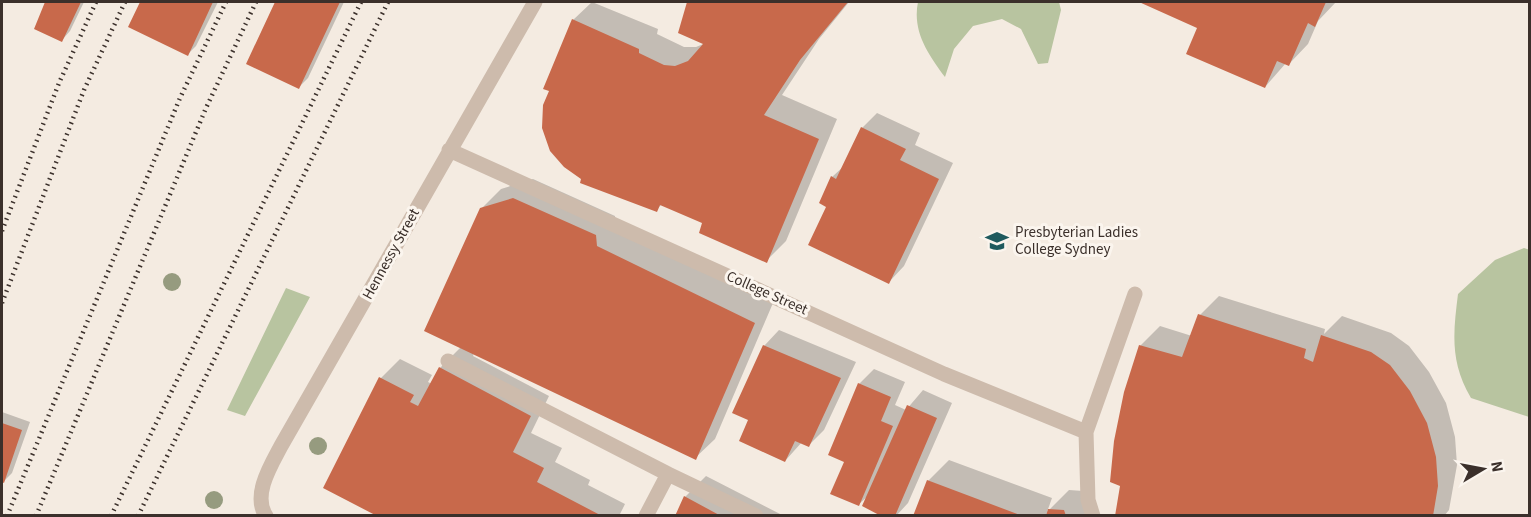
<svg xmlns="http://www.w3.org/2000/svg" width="1531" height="517" font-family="'Source Sans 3',sans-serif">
<rect width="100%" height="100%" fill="#f4ebe1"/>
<path fill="#b8c4a0" d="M 918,2 L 1059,2 L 1061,10 L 1048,63 L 1038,64 L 1021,29 L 1002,19 L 973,26 L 954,49 L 945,77 C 928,54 912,31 918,2 Z
M 1524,248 L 1530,250 L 1529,417 L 1471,398 C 1450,362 1453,334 1458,294 L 1495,260 Z
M 286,288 L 310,297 L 245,416 L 227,410 Z"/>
<path fill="#0003" d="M 47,2 L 84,2 L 70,31 L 62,40 L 36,28 Z
M 142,2 L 218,2 L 196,46 L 188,54 L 130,26 Z
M 277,2 L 344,2 L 308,78 L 299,87 L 248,63 Z
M 592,2 L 658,29 L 657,34 L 684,47 L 696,47 L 706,43 L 680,32 L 689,2 L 849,2 L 819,39 L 782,95 L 837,119 L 786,241 L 766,261 L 704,223 L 662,204 L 656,210 L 573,20 Z
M 1142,2 L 1336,2 L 1318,21 L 1308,44 L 1289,64 L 1286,63 L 1265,87 L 1199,27 Z
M 877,113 L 920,133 L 915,145 L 953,163 L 904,266 L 889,282 L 828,206 L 832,177 L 844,166 L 862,128 Z
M 533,179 L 615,216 L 616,226 L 773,303 L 715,439 L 695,458 L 474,353 L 473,356 L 549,396 L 531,433 L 562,448 L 555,462 L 590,480 L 588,485 L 625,504 L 619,516 L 381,516 L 381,378 L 400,359 L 432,375 L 428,382 L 432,384 L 440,368 L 461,347 L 481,209 L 501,189 Z
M 1219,296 L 1325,329 L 1324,334 L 1342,316 L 1391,333 L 1409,346 L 1429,372 L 1446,403 L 1455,437 L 1457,465 L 1449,510 L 1444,516 L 1117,516 L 1140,346 L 1160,326 L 1192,336 L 1200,315 Z
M 779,330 L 856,362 L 824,430 L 809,445 L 802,442 L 785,461 L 750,420 L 764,346 Z
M 874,369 L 905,382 L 895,405 L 906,410 L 923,390 L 952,403 L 908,503 L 896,516 L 885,516 L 868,496 L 859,504 L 846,461 L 859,384 Z
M 2,412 L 30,422 L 12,473 L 3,482 Z
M 949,460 L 1052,498 L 1047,512 L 1069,490 L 1083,491 L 1093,516 L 915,516 L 928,481 Z
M 706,476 L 784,516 L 676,516 L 685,497 Z"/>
<path fill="#c8694b" d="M 45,2 L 81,2 L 62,42 L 34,29 Z
M 140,2 L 213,2 L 188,56 L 128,27 Z
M 275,2 L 340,2 L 299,89 L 246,64 Z
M 687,2 L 848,2 L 800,60 L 764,115 L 819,139 L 767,263 L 699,233 L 702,223 L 660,205 L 657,212 L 580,183 L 581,179 L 564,167 L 550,151 L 542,128 L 543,105 L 549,91 L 543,89 L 572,19 L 639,49 L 639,53 L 664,65 L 675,66 L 688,61 L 703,44 L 678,33 Z
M 1139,2 L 1326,2 L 1315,27 L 1308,23 L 1289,66 L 1277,61 L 1265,88 L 1186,54 L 1197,28 Z
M 861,127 L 906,149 L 900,160 L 939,179 L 889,284 L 808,245 L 826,207 L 819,203 L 831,176 L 836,179 Z
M 513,198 L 596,235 L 597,246 L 755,323 L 696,460 L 424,331 L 480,208 Z
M 1198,314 L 1306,349 L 1304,358 L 1313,362 L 1321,335 L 1371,352 L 1390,365 L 1410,391 L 1427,423 L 1436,457 L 1438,486 L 1433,516 L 1115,516 L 1120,486 L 1110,482 L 1114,441 L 1124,392 L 1139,345 L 1182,357 Z
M 763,345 L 841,378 L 809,447 L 795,441 L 785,462 L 739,441 L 748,420 L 732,413 Z
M 439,367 L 531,416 L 513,452 L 544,468 L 537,482 L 602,516 L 377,516 L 323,488 L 379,377 L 414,395 L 410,402 L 418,406 Z
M 858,383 L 891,397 L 881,421 L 893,426 L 859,506 L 830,494 L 844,462 L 828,455 Z
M 907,405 L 937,418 L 895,516 L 881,516 L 862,506 Z
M 2,423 L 22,430 L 4,483 L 2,482 Z
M 927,480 L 1020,515 L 1020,516 L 913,516 Z
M 684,496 L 721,516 L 675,516 Z
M 1048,509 L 1064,510 L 1066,516 L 1046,516 Z"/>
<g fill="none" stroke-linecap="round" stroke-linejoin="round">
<path stroke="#cdbbac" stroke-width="15" d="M 449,150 L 944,374 L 1086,432
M 448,361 L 668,474 L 756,516
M 266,516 C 252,495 271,465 281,446 L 535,2
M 646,516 L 668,474
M 1093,516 L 1088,500 L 1086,432 L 1135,294"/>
<path stroke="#3b302b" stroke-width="4.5" stroke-dasharray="1.5 4.5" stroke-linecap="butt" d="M 2,231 L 59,83 L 96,2
M 2,303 L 84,90 L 125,2
M 7,516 L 180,98 L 226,2
M 36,516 L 206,108 L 256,2
M 111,516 L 361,2
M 138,516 L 388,2"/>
</g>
<g fill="#969b7f">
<circle cx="172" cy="282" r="9"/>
<circle cx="318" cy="446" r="9"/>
<circle cx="214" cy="500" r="9"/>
</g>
<defs>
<g id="school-bare" transform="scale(1.8)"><path d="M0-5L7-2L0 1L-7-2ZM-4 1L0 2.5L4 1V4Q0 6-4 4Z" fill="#1f5a5e" stroke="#fbf5ee" stroke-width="2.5" paint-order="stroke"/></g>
</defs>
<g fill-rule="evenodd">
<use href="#school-bare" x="997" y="241"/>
</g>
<g text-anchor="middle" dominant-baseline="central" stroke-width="6" stroke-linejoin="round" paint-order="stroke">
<g font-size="15" fill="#3b302b" stroke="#fbf5ee" text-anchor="start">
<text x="1015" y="232">Presbyterian Ladies<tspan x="1015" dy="17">College Sydney</tspan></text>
</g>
<g font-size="15" fill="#3b302b" stroke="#fbf5ee">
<text transform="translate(391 254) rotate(-61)">Hennessy Street</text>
<text transform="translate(767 293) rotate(24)">College Street</text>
</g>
</g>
<rect width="1531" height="517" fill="none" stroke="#3b302b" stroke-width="6"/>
<g transform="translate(1483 469) rotate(80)" stroke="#fbf5ee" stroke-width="4.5" paint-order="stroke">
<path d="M0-4.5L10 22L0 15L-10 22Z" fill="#3b302b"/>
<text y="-9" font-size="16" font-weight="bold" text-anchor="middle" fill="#3b302b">N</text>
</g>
</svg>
